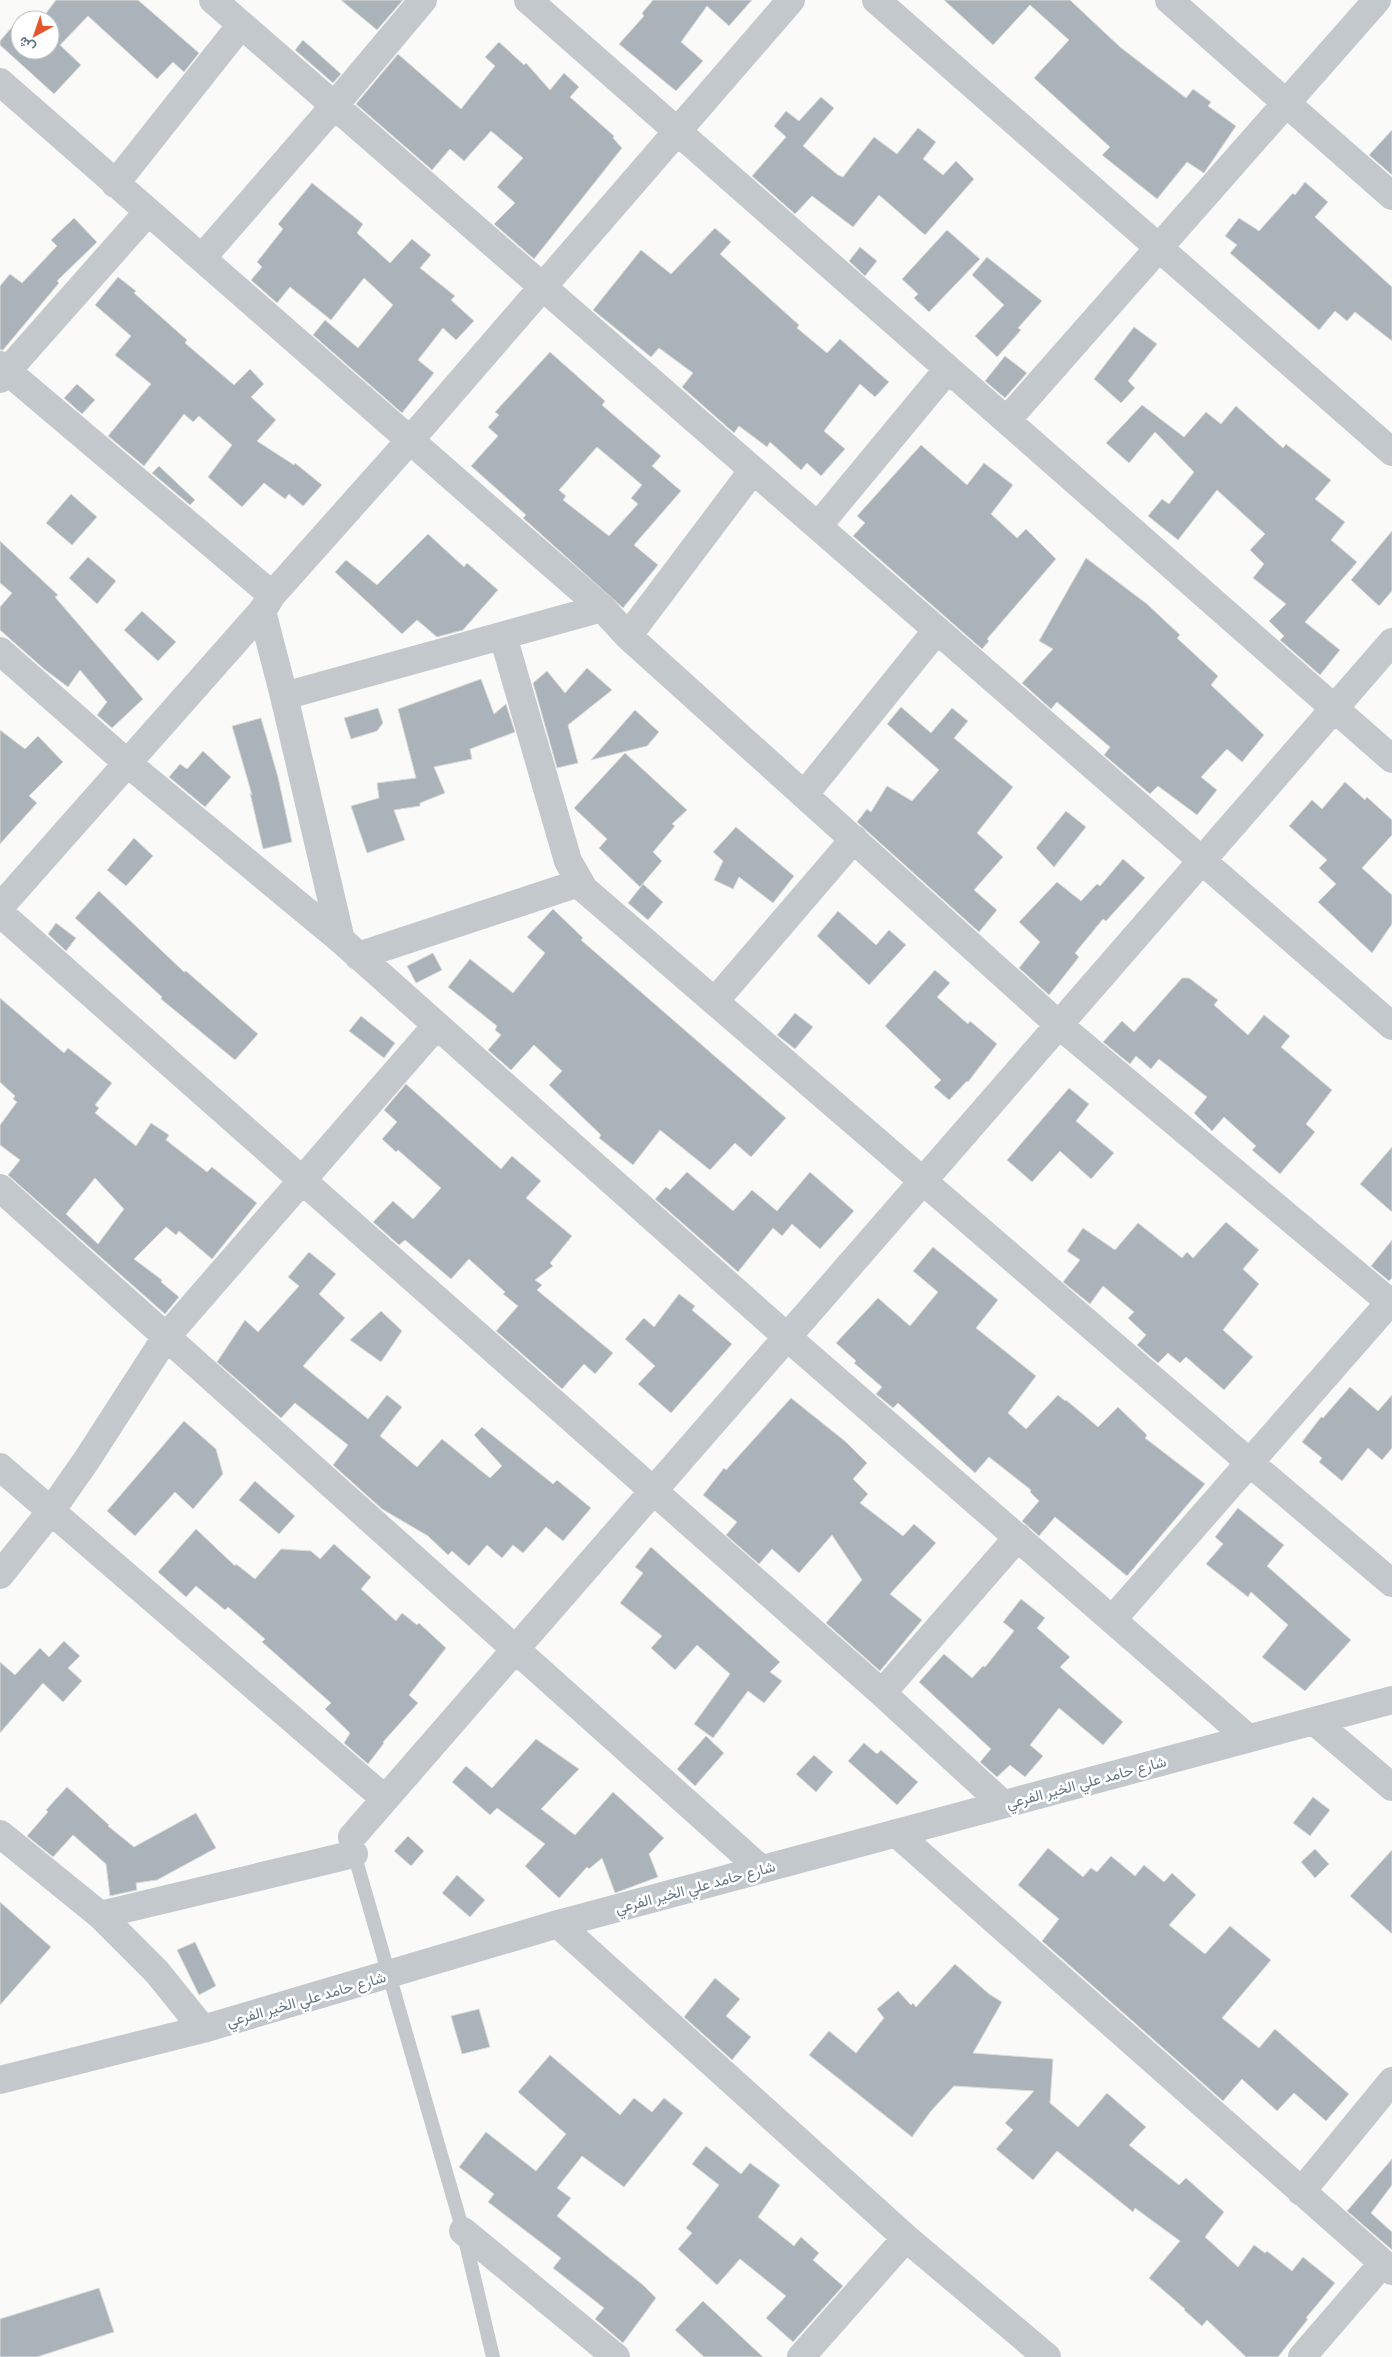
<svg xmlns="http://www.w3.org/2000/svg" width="1392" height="2357" font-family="'Space Grotesk',Vazirmatn,sans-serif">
<rect width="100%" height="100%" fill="#fafaf8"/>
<path fill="#aab3b9" stroke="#dcdcda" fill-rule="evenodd" d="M 56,0 L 138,0 L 199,53 L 184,72 L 173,62 L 157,79 L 88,16 L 60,45 L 81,65 L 54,94 L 0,45 L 0,41 L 23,14 L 29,20 L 20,20 L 20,50 L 50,50 L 50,20 L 41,20 Z
M 341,0 L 403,0 L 377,30 Z
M 653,0 L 752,0 L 729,26 L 707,6 L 681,42 L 703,61 L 676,91 L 619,44 L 644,16 L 642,13 Z
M 944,0 L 1070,0 L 1120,47 L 1186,98 L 1193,89 L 1211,102 L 1208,106 L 1236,126 L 1204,173 L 1187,162 L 1157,199 L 1102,155 L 1110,147 L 1034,78 L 1069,40 L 1030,5 L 993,45 Z
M 303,40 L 341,74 L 333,83 L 295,50 Z
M 499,42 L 524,65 L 526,63 L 550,90 L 564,73 L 579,87 L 570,97 L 614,136 L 613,138 L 622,148 L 534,259 L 494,224 L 515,203 L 497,187 L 523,158 L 491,131 L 464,161 L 450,149 L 432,170 L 356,104 L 398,54 L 461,109 L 495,66 L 485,57 Z
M 821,97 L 834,108 L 803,146 L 838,175 L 843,177 L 874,137 L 897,154 L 918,128 L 936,142 L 923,159 L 943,175 L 956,161 L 974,179 L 925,235 L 879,195 L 853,227 L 812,196 L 795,214 L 752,176 L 786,137 L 774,126 L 786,111 L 799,121 Z
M 1392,130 L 1392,175 L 1369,155 Z
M 1305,182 L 1328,202 L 1315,217 L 1392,287 L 1392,341 L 1355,312 L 1347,321 L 1335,311 L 1319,330 L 1230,253 L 1237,245 L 1225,236 L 1239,218 L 1259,231 L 1293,193 L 1295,195 Z
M 312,183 L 363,224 L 357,233 L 390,263 L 412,239 L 431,255 L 420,268 L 455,296 L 451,300 L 474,321 L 456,340 L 443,328 L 418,360 L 434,373 L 402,413 L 313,335 L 325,320 L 358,348 L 393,305 L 364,278 L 331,320 L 290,287 L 277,303 L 251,280 L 262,267 L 257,262 L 283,229 L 278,224 Z
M 74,218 L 97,242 L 57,281 L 59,283 L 3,350 L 0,350 L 0,286 L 10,274 L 22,283 L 57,246 L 51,240 Z
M 715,228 L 731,242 L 720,254 L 799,325 L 797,328 L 827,353 L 840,339 L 889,382 L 875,397 L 860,384 L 824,431 L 845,449 L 821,476 L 807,463 L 801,470 L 770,442 L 767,447 L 739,426 L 734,433 L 682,387 L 693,373 L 659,348 L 651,357 L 593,310 L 641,250 L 671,274 Z
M 947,230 L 980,259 L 929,312 L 914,298 L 918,294 L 902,279 Z
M 860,247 L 877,261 L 865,276 L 849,261 Z
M 987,257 L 1042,301 L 1018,328 L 1021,330 L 997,357 L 975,336 L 1004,305 L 972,275 Z
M 118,277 L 136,291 L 134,293 L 187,340 L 185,343 L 234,385 L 250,369 L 264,384 L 251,397 L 276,420 L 257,441 L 294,465 L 295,463 L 322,485 L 303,506 L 289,494 L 285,499 L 264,483 L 242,507 L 208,477 L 232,445 L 199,416 L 193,422 L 184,414 L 144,466 L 108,436 L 151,384 L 115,355 L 131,336 L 95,305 Z
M 1134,327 L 1157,344 L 1128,381 L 1135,388 L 1121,403 L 1094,379 Z
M 550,352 L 605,401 L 602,405 L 661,456 L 652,466 L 681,491 L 634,545 L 658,565 L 623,608 L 523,518 L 526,515 L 471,466 L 498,436 L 488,427 L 499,415 L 495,412 ZM 597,447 L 642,485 L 631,498 L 638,504 L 609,536 L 563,500 L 566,496 L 559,490 Z
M 1005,356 L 1027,373 L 1005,398 L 985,381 Z
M 77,384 L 95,400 L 82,414 L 64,398 Z
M 1142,405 L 1184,437 L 1206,412 L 1221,424 L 1236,406 L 1283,448 L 1286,444 L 1331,480 L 1315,499 L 1345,522 L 1331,540 L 1357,562 L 1305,622 L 1340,650 L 1320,675 L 1280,640 L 1284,636 L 1269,621 L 1286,604 L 1253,578 L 1264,564 L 1250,550 L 1265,534 L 1217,490 L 1178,540 L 1148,516 L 1162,499 L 1169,504 L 1194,472 L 1155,432 L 1129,463 L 1106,443 Z
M 921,445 L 967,485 L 984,463 L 1013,485 L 991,514 L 1017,538 L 1026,529 L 1056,559 L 987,639 L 989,641 L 982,649 L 853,536 L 865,523 L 857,516 Z
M 159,466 L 195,500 L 190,505 L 152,473 Z
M 71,494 L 97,517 L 72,545 L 46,523 Z
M 1392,531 L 1392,591 L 1379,606 L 1351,580 Z
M 428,534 L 464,567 L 467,563 L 498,590 L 463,630 L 437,637 L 417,620 L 402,634 L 335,572 L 346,560 L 377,585 Z
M 0,541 L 58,595 L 55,597 L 143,699 L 112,728 L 97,715 L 107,702 L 80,670 L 68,687 L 44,669 L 0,630 L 0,607 L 12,593 L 0,583 Z
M 88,557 L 116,581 L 97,604 L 69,578 Z
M 1086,558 L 1147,604 L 1180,635 L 1177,638 L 1218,676 L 1211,685 L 1264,735 L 1242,762 L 1227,749 L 1201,777 L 1217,790 L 1197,815 L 1158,786 L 1150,794 L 1104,755 L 1110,747 L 1057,702 L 1051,709 L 1022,683 L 1053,649 L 1039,641 Z
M 142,611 L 176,642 L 158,661 L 124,630 Z
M 587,668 L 612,690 L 568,725 L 578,763 L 557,768 L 533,683 L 547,671 L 565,693 Z
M 481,679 L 494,714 L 506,704 L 515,732 L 470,749 L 472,759 L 434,767 L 445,793 L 420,803 L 420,806 L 394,810 L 405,840 L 367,853 L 351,806 L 379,798 L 377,783 L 416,778 L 398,709 Z
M 901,707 L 931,733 L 952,708 L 968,721 L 954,738 L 1013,787 L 977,833 L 1003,857 L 974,890 L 997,910 L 979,932 L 857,822 L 867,809 L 871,812 L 887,786 L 912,801 L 939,770 L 887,724 Z
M 378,708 L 383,723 L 377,731 L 351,739 L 344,718 Z
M 635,710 L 659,732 L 647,746 L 591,760 Z
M 261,718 L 278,777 L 292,842 L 263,849 L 250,793 L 252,795 L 232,726 Z
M 0,730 L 25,749 L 38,736 L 63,762 L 29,796 L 37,803 L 0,844 Z
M 203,751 L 231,777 L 205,807 L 169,777 L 180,764 L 187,769 Z
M 625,753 L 687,810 L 672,824 L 675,826 L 653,852 L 662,861 L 640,887 L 599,848 L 607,839 L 574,808 Z
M 1345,782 L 1365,800 L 1367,797 L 1392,820 L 1392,835 L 1362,868 L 1392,895 L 1392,924 L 1372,953 L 1318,902 L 1336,884 L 1319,868 L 1327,860 L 1289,826 L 1312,800 L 1322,809 Z
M 1066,811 L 1086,827 L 1054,867 L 1036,848 Z
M 736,827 L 794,876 L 773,903 L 739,877 L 733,889 L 714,880 L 723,861 L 713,852 Z
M 134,838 L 153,856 L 126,886 L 107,870 Z
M 1123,859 L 1145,878 L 1106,921 L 1103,919 L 1075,953 L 1079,957 L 1049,995 L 1019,968 L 1040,942 L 1019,922 L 1057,882 L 1081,901 L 1097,884 L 1100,886 Z
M 643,884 L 663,902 L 648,920 L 628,903 Z
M 99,891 L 184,972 L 186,971 L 258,1034 L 235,1060 L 161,999 L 162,997 L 75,918 Z
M 553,909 L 583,938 L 581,940 L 786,1118 L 751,1157 L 735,1143 L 710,1170 L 660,1130 L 633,1165 L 599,1138 L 601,1135 L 549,1085 L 562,1071 L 534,1045 L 511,1070 L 488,1050 L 501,1035 L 495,1030 L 497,1026 L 448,987 L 470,959 L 513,993 L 545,953 L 527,937 Z
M 838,911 L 876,945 L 889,930 L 906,945 L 869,985 L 817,936 Z
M 56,923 L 76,938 L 66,951 L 48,934 Z
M 433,953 L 442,970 L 416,983 L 407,966 Z
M 935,970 L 950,983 L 937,997 L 968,1024 L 970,1021 L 997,1044 L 968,1082 L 967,1081 L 949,1100 L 934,1087 L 941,1080 L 885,1026 Z
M 1182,978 L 1189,978 L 1218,1000 L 1214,1005 L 1248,1035 L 1264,1015 L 1290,1036 L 1281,1047 L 1332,1090 L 1306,1124 L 1315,1132 L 1280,1174 L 1252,1150 L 1256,1146 L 1224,1117 L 1212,1131 L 1194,1113 L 1207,1097 L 1159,1059 L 1151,1069 L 1136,1056 L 1130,1064 L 1103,1042 L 1122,1021 L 1134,1032 Z
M 0,998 L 64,1053 L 68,1048 L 112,1083 L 95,1105 L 99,1108 L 95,1113 L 136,1146 L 151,1123 L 169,1135 L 166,1140 L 207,1172 L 212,1167 L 257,1203 L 212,1259 L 179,1231 L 176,1235 L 166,1227 L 134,1259 L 162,1280 L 161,1282 L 179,1297 L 165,1314 L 8,1175 L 20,1160 L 0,1145 L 0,1125 L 17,1102 L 13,1099 L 15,1096 L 0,1082 ZM 95,1178 L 124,1209 L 98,1244 L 66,1214 Z
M 795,1013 L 813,1027 L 795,1049 L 777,1035 Z
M 361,1016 L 395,1043 L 384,1058 L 349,1031 Z
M 406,1084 L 501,1169 L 512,1156 L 541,1181 L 526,1198 L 572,1236 L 550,1263 L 553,1266 L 535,1280 L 542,1285 L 537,1290 L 613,1353 L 595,1374 L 584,1364 L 562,1389 L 496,1331 L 518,1306 L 503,1294 L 505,1292 L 469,1259 L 451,1279 L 405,1240 L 399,1245 L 373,1222 L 393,1201 L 413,1219 L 441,1188 L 398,1150 L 396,1152 L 382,1139 L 397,1122 L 384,1110 Z
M 1069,1088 L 1089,1104 L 1076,1121 L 1114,1153 L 1091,1179 L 1060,1151 L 1032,1182 L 1007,1160 Z
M 1392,1147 L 1392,1212 L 1360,1184 Z
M 687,1172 L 733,1211 L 752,1190 L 777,1211 L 810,1172 L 854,1211 L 820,1249 L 792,1224 L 782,1236 L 773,1228 L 738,1272 L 655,1199 L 666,1187 L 670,1190 Z
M 1226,1222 L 1259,1250 L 1243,1269 L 1259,1284 L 1223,1330 L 1253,1357 L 1224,1390 L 1186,1357 L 1180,1363 L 1168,1353 L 1158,1363 L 1137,1345 L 1146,1335 L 1128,1318 L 1134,1312 L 1103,1286 L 1090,1304 L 1063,1282 L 1080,1260 L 1067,1251 L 1083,1228 L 1115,1250 L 1138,1223 L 1182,1258 L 1187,1252 L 1193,1258 Z
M 1392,1240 L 1392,1278 L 1389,1281 L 1371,1266 Z
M 933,1247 L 998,1300 L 976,1328 L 1036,1376 L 1008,1413 L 1026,1429 L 1058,1395 L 1065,1401 L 1066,1400 L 1098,1427 L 1118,1407 L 1147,1435 L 1145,1438 L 1205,1484 L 1127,1576 L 1055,1517 L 1039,1536 L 1022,1521 L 1039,1501 L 1030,1492 L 1031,1490 L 989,1457 L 975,1473 L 898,1403 L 893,1408 L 876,1394 L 882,1387 L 854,1363 L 856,1361 L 836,1343 L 878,1298 L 910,1326 L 938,1292 L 913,1271 Z
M 309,1252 L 336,1274 L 319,1294 L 345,1318 L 303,1366 L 368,1419 L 387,1395 L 402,1407 L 380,1436 L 417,1467 L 442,1439 L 490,1478 L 502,1466 L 474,1435 L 482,1427 L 553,1484 L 557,1480 L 591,1508 L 563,1541 L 546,1527 L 523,1553 L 513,1545 L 502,1558 L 487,1545 L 469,1566 L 452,1551 L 448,1555 L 428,1536 L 382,1509 L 333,1465 L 348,1445 L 295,1403 L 281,1418 L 217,1362 L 245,1320 L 258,1332 L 299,1286 L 288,1277 Z
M 679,1294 L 695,1306 L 692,1310 L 732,1344 L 671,1413 L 638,1384 L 655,1366 L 625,1339 L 644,1318 L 654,1327 Z
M 381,1311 L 402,1331 L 381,1362 L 350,1340 Z
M 1350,1387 L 1378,1411 L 1392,1395 L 1392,1448 L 1382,1460 L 1368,1448 L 1342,1481 L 1319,1462 L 1322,1458 L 1302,1442 L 1321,1417 L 1323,1418 Z
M 791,1398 L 846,1442 L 867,1463 L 853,1479 L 868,1494 L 860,1503 L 903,1536 L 914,1524 L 936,1543 L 890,1594 L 922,1620 L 880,1671 L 826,1623 L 862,1580 L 832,1535 L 799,1573 L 772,1549 L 759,1564 L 726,1535 L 737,1522 L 703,1495 L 724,1468 L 726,1470 Z
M 184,1421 L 216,1449 L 223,1474 L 193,1509 L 175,1492 L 135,1536 L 107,1511 Z
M 255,1481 L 295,1516 L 279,1534 L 239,1500 Z
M 1238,1508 L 1284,1545 L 1267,1566 L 1351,1640 L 1305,1691 L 1262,1657 L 1288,1625 L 1251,1592 L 1248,1597 L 1206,1564 L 1223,1544 L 1215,1537 Z
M 196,1529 L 235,1566 L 236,1564 L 255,1579 L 281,1549 L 311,1551 L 320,1559 L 334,1544 L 371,1577 L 361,1589 L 396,1621 L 402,1613 L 417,1625 L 419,1623 L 446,1648 L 409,1695 L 418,1703 L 383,1742 L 384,1743 L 368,1764 L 344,1743 L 350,1733 L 325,1709 L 331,1703 L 262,1642 L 265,1639 L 228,1607 L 225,1610 L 196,1586 L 186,1597 L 158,1572 Z
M 651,1547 L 780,1662 L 770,1672 L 782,1681 L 764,1703 L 748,1691 L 713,1738 L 694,1724 L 730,1674 L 697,1645 L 675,1670 L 651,1648 L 662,1636 L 620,1603 L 643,1573 L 635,1567 Z
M 1021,1599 L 1045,1618 L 1037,1628 L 1070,1657 L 1060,1667 L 1123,1722 L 1103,1745 L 1059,1708 L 1030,1745 L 1043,1756 L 1025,1777 L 1010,1765 L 997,1777 L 980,1762 L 991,1749 L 919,1682 L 944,1654 L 972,1678 L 983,1666 L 985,1667 L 1014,1631 L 1003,1622 Z
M 64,1641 L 80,1656 L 68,1668 L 82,1681 L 63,1702 L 43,1683 L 0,1733 L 0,1662 L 15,1675 L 40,1648 L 49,1657 Z
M 706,1736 L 724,1753 L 695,1786 L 677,1769 Z
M 536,1739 L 579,1769 L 541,1809 L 575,1835 L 613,1792 L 664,1838 L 649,1854 L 658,1877 L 615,1893 L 602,1858 L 589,1869 L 587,1867 L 559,1898 L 525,1866 L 545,1844 L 497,1808 L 490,1815 L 452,1782 L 466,1766 L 492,1788 Z
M 864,1743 L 877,1754 L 881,1750 L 918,1782 L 897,1805 L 848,1761 Z
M 814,1755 L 833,1772 L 816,1792 L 796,1774 Z
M 67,1787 L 109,1825 L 108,1826 L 134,1847 L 196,1813 L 216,1848 L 157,1880 L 136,1883 L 137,1890 L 110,1896 L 106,1864 L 73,1835 L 53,1857 L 27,1836 L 48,1812 L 46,1810 Z
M 1313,1797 L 1330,1810 L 1310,1836 L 1293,1823 Z
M 408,1836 L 424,1851 L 411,1866 L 394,1851 Z
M 1048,1848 L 1083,1877 L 1091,1868 L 1097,1872 L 1111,1856 L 1135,1876 L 1144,1865 L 1164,1882 L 1172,1873 L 1196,1895 L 1169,1925 L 1205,1954 L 1230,1926 L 1271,1960 L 1222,2018 L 1259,2048 L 1275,2029 L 1349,2094 L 1326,2121 L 1294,2093 L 1277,2111 L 1242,2079 L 1223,2101 L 1042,1941 L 1059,1919 L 1018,1885 Z
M 1315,1849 L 1329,1864 L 1315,1878 L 1301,1862 Z
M 1392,1850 L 1392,1934 L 1350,1896 Z
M 457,1875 L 485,1900 L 470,1917 L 442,1893 Z
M 0,1902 L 51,1947 L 0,2005 Z
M 195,1942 L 216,1986 L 199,1995 L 177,1950 Z
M 955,1964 L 989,1994 L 1002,2002 L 973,2053 L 1053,2059 L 1050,2103 L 1078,2127 L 1107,2093 L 1146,2127 L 1129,2145 L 1179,2185 L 1186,2178 L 1224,2212 L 1205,2237 L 1238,2267 L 1254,2245 L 1265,2253 L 1267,2251 L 1292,2271 L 1303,2257 L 1335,2283 L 1306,2318 L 1308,2319 L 1278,2357 L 1246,2357 L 1207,2320 L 1202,2326 L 1184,2310 L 1185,2309 L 1149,2278 L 1180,2241 L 1135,2208 L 1133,2212 L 1057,2151 L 1033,2180 L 996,2149 L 1013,2130 L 1005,2123 L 1034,2091 L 954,2086 L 931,2111 L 912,2137 L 809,2055 L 829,2031 L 856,2053 L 884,2018 L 877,2009 L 898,1991 L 911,2005 L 913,2003 L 916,2007 Z
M 715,1978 L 740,1999 L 726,2016 L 751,2037 L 732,2060 L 684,2017 Z
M 479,2009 L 490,2047 L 462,2054 L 451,2016 Z
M 550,2055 L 620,2115 L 634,2098 L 652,2112 L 664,2098 L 683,2113 L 624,2187 L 582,2156 L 557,2188 L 571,2198 L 557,2216 L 643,2285 L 656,2298 L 623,2343 L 595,2319 L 604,2308 L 553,2268 L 561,2258 L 488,2202 L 494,2194 L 459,2167 L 486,2132 L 536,2171 L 566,2134 L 518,2092 Z
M 706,2146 L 741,2174 L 750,2163 L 780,2185 L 758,2217 L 794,2246 L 801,2237 L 819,2253 L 813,2260 L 843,2286 L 793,2342 L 766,2318 L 786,2296 L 740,2259 L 717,2285 L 678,2249 L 692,2233 L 686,2228 L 719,2185 L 692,2164 Z
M 1392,2159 L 1392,2185 L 1371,2213 L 1392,2232 L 1392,2250 L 1347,2211 Z
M 99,2288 L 114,2332 L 37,2357 L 0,2357 L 0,2319 Z
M 703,2301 L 763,2357 L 704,2357 L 675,2330 Z"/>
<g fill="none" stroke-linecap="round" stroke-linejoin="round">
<path stroke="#c3c8cc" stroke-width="14" d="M 353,1850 L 463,2231 L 493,2357"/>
<path stroke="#c3c8cc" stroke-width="28" d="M 213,0 L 1392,1026
M 528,0 L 1392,759
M 876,0 L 1392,452
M 1169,0 L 1392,196
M 0,82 L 602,608 L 628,636 L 1059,1025 L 1392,1304
M 115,184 L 241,25
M 202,258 L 334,106 L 423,0
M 0,365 L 272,595
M 0,379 L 148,212
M 1007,420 L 1377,0
M 818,526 L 948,369
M 262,611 L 284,696 L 341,940
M 503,636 L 568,861 L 584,889 L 1249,1462 L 1392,1583
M 628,636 L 753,470
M 0,651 L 126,762 L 341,940 L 787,1337 L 1248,1738
M 284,696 L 602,608
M 804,795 L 937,630
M 0,907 L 262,611 L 272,595 L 411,439 L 791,0
M 0,913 L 882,1693 L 1003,1804
M 358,956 L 579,883
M 715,1001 L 854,839
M 0,1188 L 761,1869
M 0,1467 L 385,1799
M 0,1575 L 51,1511 L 86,1461 L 166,1337 L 436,1026
M 1112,1620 L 1390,1302
M 882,1693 L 1018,1537
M 1314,1721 L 1392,1787
M 896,1833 L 1392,2271
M 0,1834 L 100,1915 L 157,1972 L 203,2029
M 352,1837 L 1392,642
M 100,1915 L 354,1854
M 558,1924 L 906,2238 L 1047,2357
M 0,2080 L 203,2029 L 558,1924 L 1392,1700
M 1301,2192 L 1392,2081
M 463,2231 L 616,2357
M 801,2357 L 906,2238
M 1302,2357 L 1383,2263"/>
</g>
<g text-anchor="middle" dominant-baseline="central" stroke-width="5" stroke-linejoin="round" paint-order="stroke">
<g font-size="15" fill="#657683" stroke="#fff">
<text transform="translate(1086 1782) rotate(-15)">شارع حامد علي الخير الفرعي</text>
<text transform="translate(695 1887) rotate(-15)">شارع حامد علي الخير الفرعي</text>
<text transform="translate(306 1999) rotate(-16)">شارع حامد علي الخير الفرعي</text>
</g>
</g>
<g transform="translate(35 35) rotate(220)"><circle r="24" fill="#ffffff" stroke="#c1c8cd"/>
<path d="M0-4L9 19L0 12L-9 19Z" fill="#e4572e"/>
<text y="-8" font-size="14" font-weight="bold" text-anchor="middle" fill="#657683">ش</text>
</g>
</svg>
